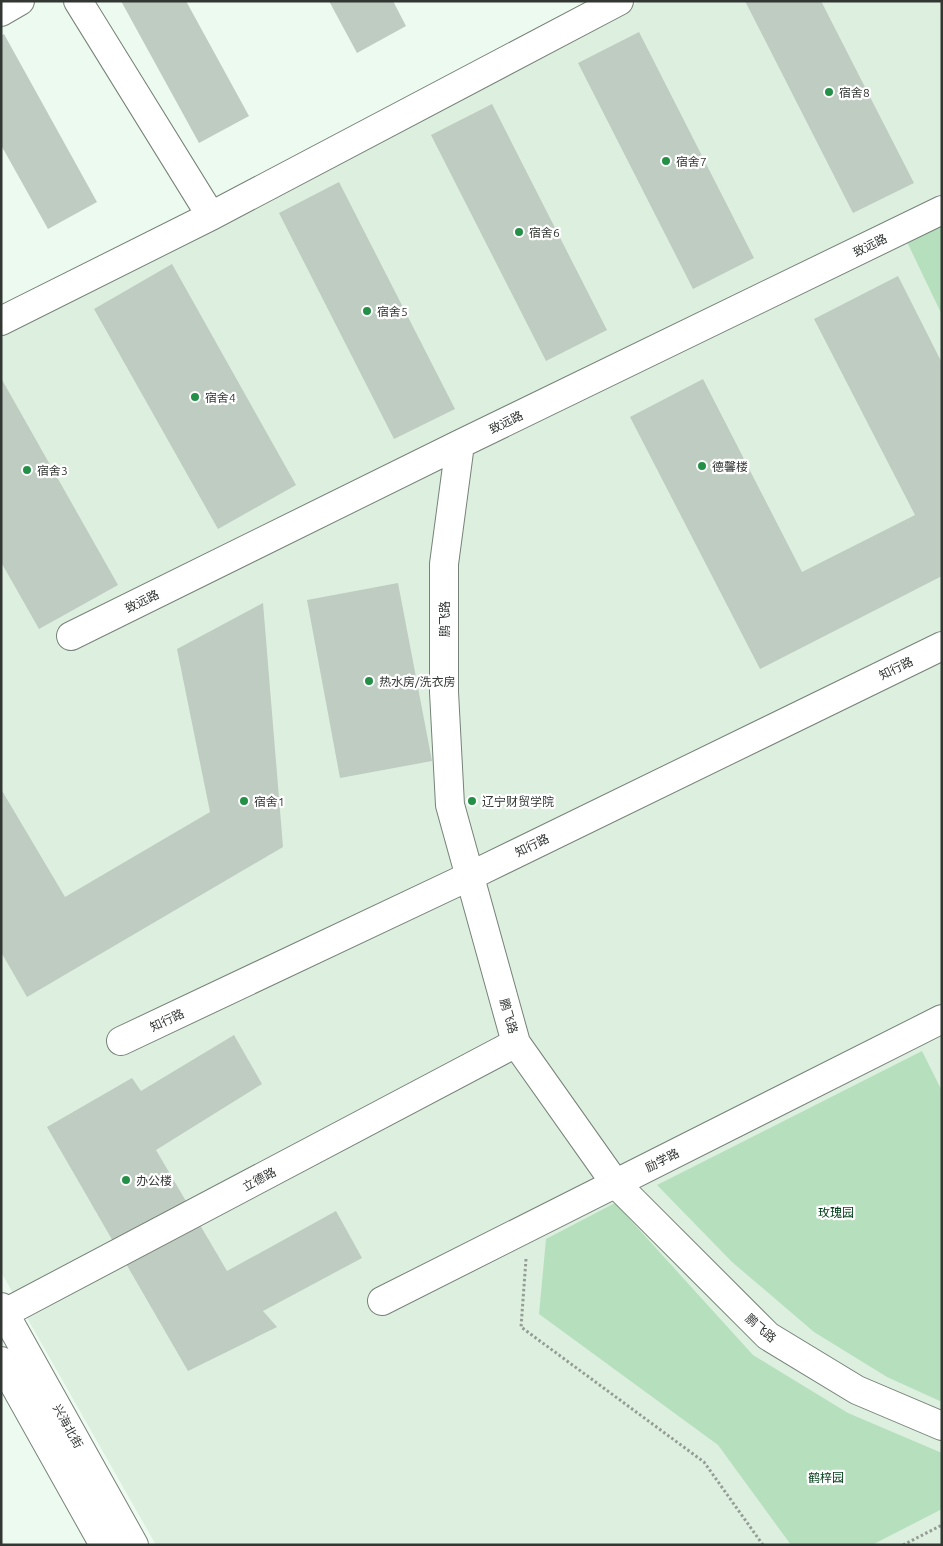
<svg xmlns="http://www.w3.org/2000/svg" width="943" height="1546" font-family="Ubuntu,'Noto Sans SC',sans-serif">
<rect width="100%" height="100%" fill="#edfaef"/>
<path fill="#ddefde" d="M 641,1 L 942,1 L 942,1545 L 156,1545 L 1,1272 L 1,329 Z"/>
<path fill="#b6e0bd" d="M 942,224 L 942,315 L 907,242 Z
M 922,1051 L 942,1091 L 942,1402 L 887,1377 L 814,1332 L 732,1262 L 657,1185 Z
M 615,1203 L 753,1355 L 848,1413 L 942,1453 L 942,1509 L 872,1545 L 791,1545 L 718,1445 L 539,1314 L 546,1239 Z"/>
<path fill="#bfccc1" d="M 121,1 L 186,1 L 249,116 L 199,143 Z
M 329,1 L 393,1 L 406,26 L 357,53 Z
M 745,1 L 821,1 L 914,183 L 853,213 Z
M 639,32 L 754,258 L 693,289 L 578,63 Z
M 4,34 L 97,202 L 48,229 L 1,145 L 1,36 Z
M 492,104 L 607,330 L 546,361 L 431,135 Z
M 339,182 L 455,409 L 394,439 L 279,213 Z
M 172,264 L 296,485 L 218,529 L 94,309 Z
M 898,276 L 942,363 L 942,576 L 760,669 L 630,417 L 703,379 L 802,572 L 915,515 L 814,319 Z
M 1,378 L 118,585 L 39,629 L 1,562 Z
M 398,583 L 432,761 L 340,778 L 307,600 Z
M 263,603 L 283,847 L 27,997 L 1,952 L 1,789 L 65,897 L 210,812 L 177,649 Z
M 234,1035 L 262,1084 L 156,1150 L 227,1271 L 336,1211 L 362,1258 L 263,1311 L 277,1327 L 188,1371 L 47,1127 L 132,1078 L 141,1091 Z"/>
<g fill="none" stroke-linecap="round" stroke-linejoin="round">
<g stroke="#768278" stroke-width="30">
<path id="street" d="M 78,1 L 211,216
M 1,12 L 20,1
M 1,321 L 211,216 L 619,1
M 460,444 L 444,564 L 444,692 L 450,805 L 516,1043 L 615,1183 L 768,1336 L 857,1390 L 942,1426
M 71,636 L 460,444 L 942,210
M 121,1041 L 470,876 L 942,646
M 382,1301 L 942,1019
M 1,1315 L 516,1043"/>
</g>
<g stroke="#768278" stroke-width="30">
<path id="secondary" d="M 1,1307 L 134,1545
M 1,1361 L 104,1545"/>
</g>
<path stroke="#949d95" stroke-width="3" stroke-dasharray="2.5 2.5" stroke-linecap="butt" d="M 526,1259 L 521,1327 L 704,1462 L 763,1545
M 903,1545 L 942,1525"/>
<use href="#street" stroke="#fff" stroke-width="28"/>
<use href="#secondary" stroke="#fff" stroke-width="28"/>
</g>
<g fill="#248f47" stroke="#fff" stroke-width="2">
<circle cx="829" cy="92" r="5"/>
<circle cx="666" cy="161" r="5"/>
<circle cx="519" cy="232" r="5"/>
<circle cx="367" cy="311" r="5"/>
<circle cx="195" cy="397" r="5"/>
<circle cx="702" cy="466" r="5"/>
<circle cx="27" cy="470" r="5"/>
<circle cx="369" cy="681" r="5"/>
<circle cx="244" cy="801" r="5"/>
<circle cx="472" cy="801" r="5"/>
<circle cx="126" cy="1180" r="5"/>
</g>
<g text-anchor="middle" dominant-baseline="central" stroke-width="4.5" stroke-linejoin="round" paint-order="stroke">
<g font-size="12" fill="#323733" stroke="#fff" text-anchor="start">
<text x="839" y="92">宿舍8</text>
<text x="676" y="161">宿舍7</text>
<text x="529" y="232">宿舍6</text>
<text x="377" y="311">宿舍5</text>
<text x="205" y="397">宿舍4</text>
<text x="712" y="466">德馨楼</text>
<text x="37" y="470">宿舍3</text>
<text x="379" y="681">热水房/洗衣房</text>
<text x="254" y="801">宿舍1</text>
<text x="482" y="801">辽宁财贸学院</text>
<text x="136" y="1180">办公楼</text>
</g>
<g font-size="12" fill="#323733" stroke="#fff">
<text transform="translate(870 245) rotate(-26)">致远路</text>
<text transform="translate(506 422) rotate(-26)">致远路</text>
<text transform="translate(142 601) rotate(-26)">致远路</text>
<text transform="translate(444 619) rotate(-90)">鹏飞路</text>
<text transform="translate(896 668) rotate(-26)">知行路</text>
<text transform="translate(532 845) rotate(-26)">知行路</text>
<text transform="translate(509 1016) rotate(74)">鹏飞路</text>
<text transform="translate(167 1020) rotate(-25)">知行路</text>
<text transform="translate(662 1160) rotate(-27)">励学路</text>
<text transform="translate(259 1179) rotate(-28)">立德路</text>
<text transform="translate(761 1328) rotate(41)">鹏飞路</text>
<text transform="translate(68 1426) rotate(61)">兴海北街</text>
</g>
<g font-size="12" fill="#034019" stroke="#fff">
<text x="836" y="1212">玫瑰园</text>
<text x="826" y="1477">鹤梓园</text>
</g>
</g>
<rect width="943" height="1546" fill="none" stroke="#323733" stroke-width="5"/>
</svg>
